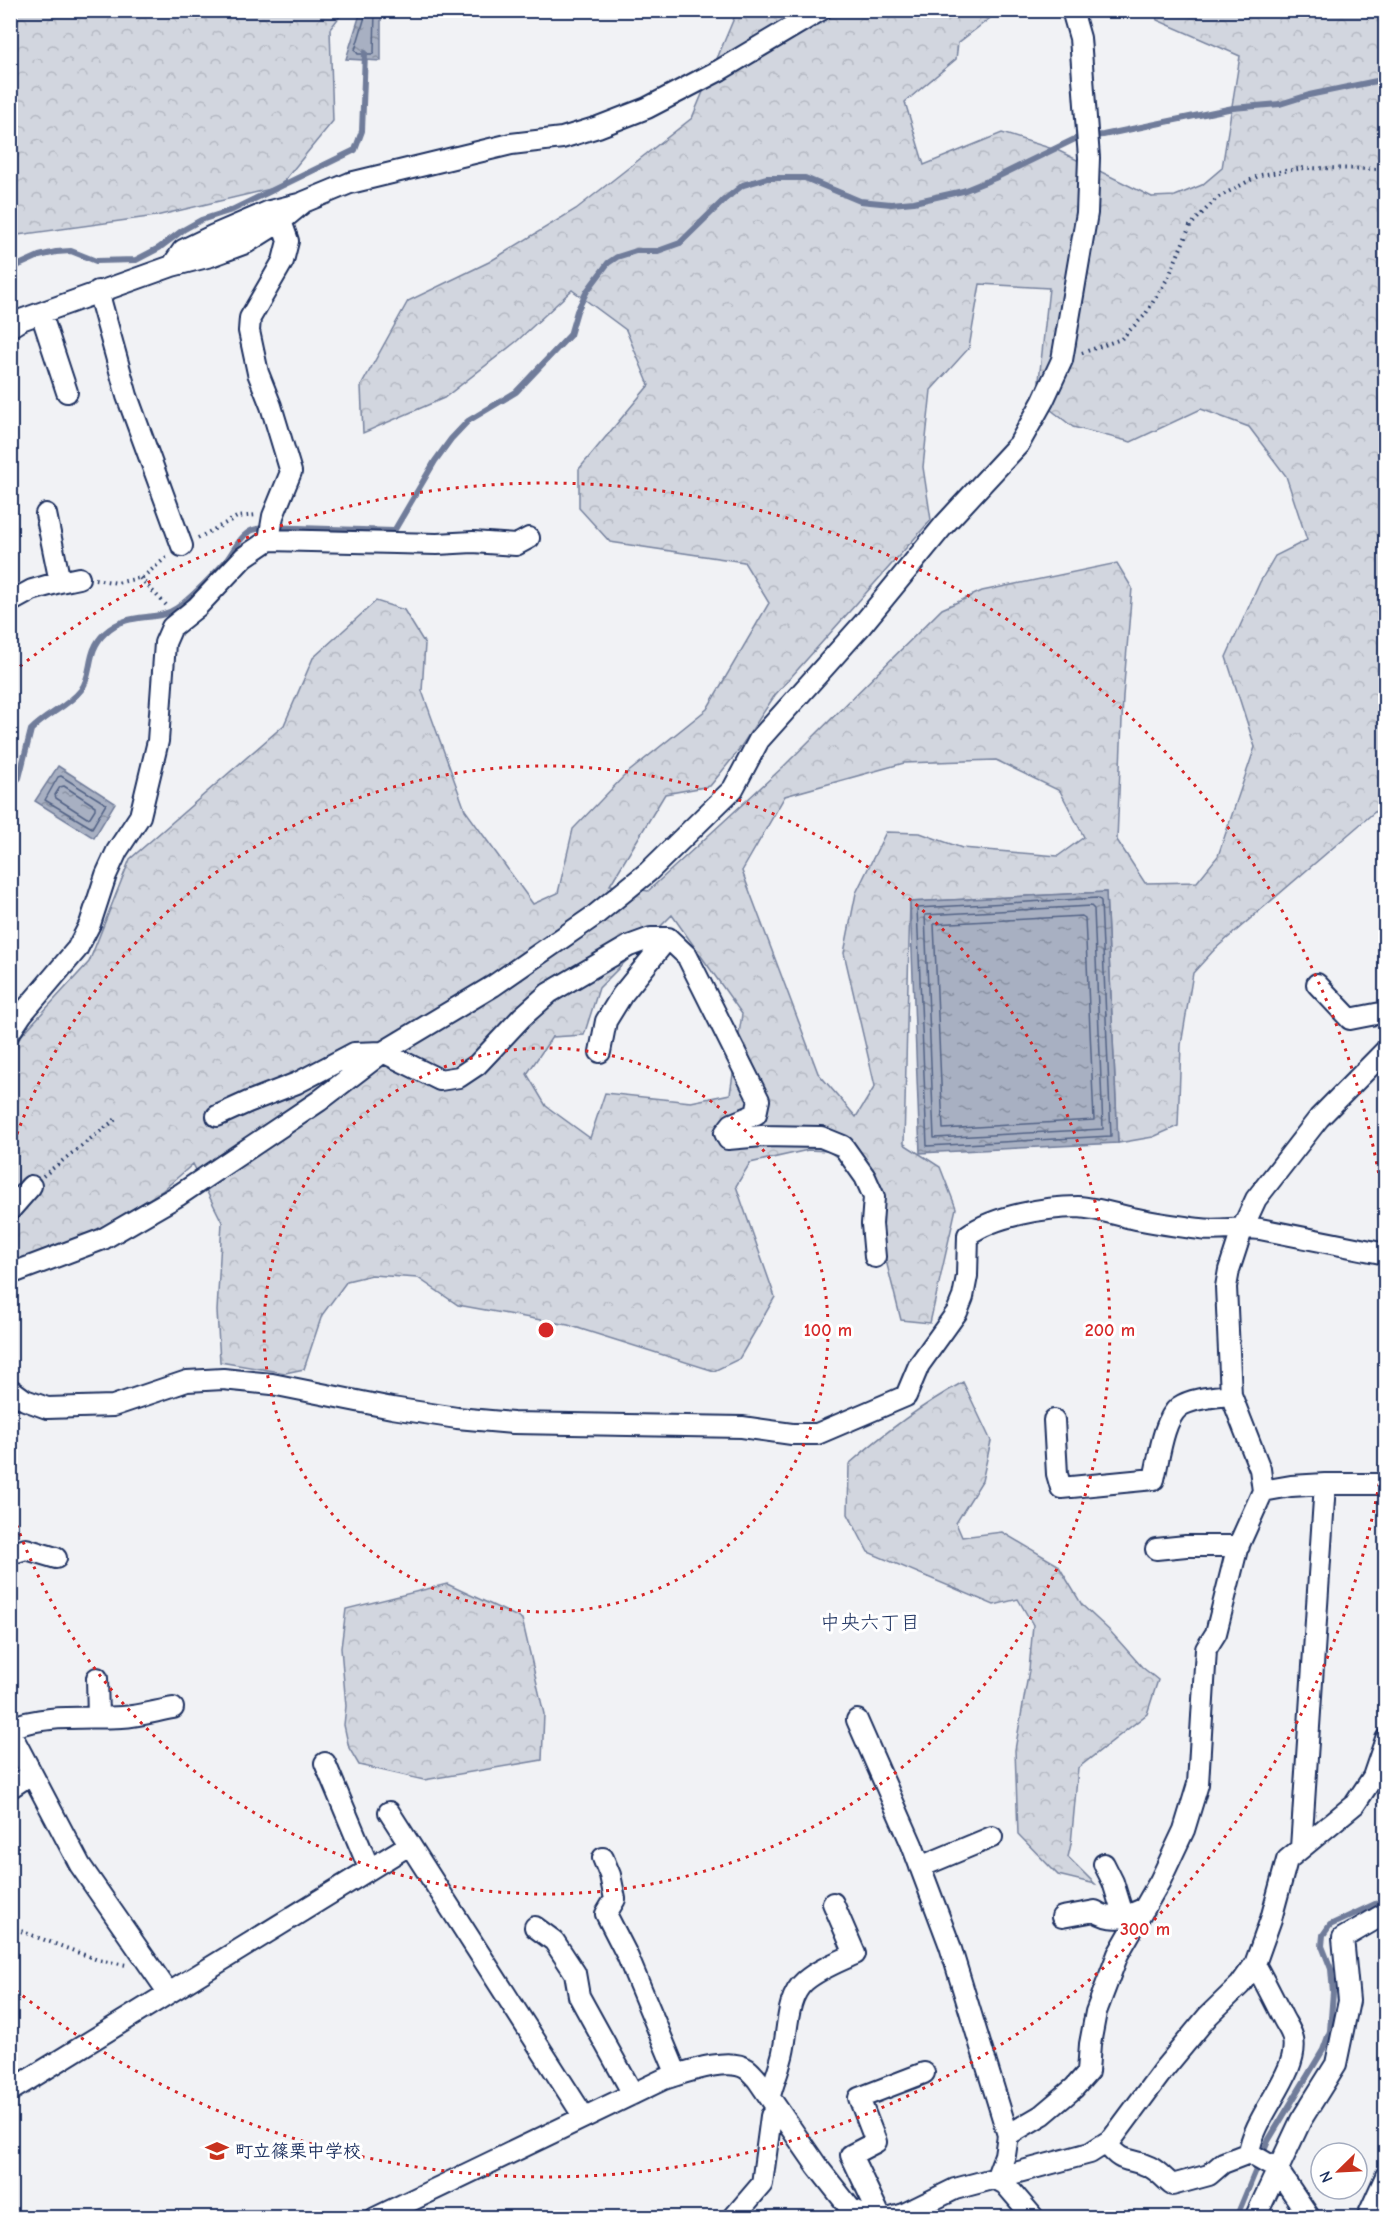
<svg xmlns="http://www.w3.org/2000/svg" width="1396" height="2228" font-family="'Comic Neue','Klee One',sans-serif">
<defs>
<pattern id="forest-crowns" width="20" height="18" patternUnits="userSpaceOnUse" patternTransform="scale(1.5)"><rect width="20" height="18" fill="#d2d6df"/><path d="M2 6a3 3 0 1 1 6 0M12 15a3 3 0 1 1 6 0" fill="none" stroke="#b4b8c2"/></pattern>
<pattern id="water-ripples" width="26" height="14" patternUnits="userSpaceOnUse" patternTransform="scale(1.5)"><rect width="26" height="14" fill="#a8b0c2"/><path d="M2 4q2-2 4 0t4 0M15 11q2-2 4 0t4 0" fill="none" stroke="#8890a1"/></pattern>
</defs>
<rect width="100%" height="100%" fill="#f1f2f5"/>
<filter id="ink" filterUnits="userSpaceOnUse"><feTurbulence type="fractalNoise" baseFrequency=".0167" numOctaves="2"/><feDisplacementMap in="SourceGraphic" scale="12" xChannelSelector="R" yChannelSelector="G"/><feConvolveMatrix kernelMatrix="1 2 1 2 8 2 1 2 1" color-interpolation-filters="sRGB"/></filter>
<g filter="url(#ink)">
<path fill="url(#forest-crowns)" stroke="#76829e" stroke-width="1.5" fill-rule="evenodd" d="M 10,11 L 344,11 L 330,29 L 333,121 L 279,187 L 156,216 L 11,236 Z
M 737,11 L 996,11 L 998,12 L 958,43 L 956,59 L 905,102 L 924,165 L 1002,133 L 1059,151 L 1152,197 L 1175,196 L 1202,185 L 1222,168 L 1240,56 L 1157,20 L 1155,11 L 1385,11 L 1385,803 L 1215,949 L 1193,973 L 1181,1045 L 1178,1126 L 1153,1137 L 1118,1143 L 1106,892 L 910,902 L 904,1144 L 940,1167 L 956,1208 L 930,1323 L 901,1320 L 865,1177 L 828,1151 L 808,1150 L 750,1163 L 736,1186 L 775,1297 L 739,1359 L 714,1371 L 568,1325 L 458,1305 L 418,1278 L 372,1275 L 347,1281 L 322,1315 L 304,1369 L 285,1373 L 220,1362 L 217,1311 L 222,1222 L 193,1164 L 162,1191 L 81,1241 L 11,1270 L 10,1064 L 20,1037 L 89,962 L 130,859 L 284,725 L 313,658 L 376,601 L 404,610 L 425,644 L 422,691 L 465,810 L 533,904 L 558,893 L 573,829 L 626,774 L 707,709 L 769,603 L 744,562 L 610,542 L 579,508 L 579,469 L 649,385 L 626,330 L 572,290 L 517,341 L 444,398 L 363,433 L 361,386 L 408,301 L 489,262 L 576,209 L 692,118 ZM 980,284 L 1049,288 L 1037,399 L 1073,427 L 1131,442 L 1201,409 L 1249,427 L 1286,476 L 1307,540 L 1275,556 L 1260,582 L 1226,657 L 1255,747 L 1218,856 L 1197,882 L 1145,883 L 1117,840 L 1123,696 L 1132,588 L 1117,563 L 982,591 L 942,609 L 784,766 L 648,891 L 610,885 L 665,794 L 710,786 L 736,754 L 775,695 L 931,520 L 923,467 L 931,390 L 969,348 ZM 996,760 L 1060,791 L 1084,837 L 1058,856 L 962,848 L 920,833 L 886,832 L 856,893 L 844,953 L 875,1086 L 856,1117 L 818,1073 L 742,871 L 785,796 L 904,763 ZM 672,915 L 742,1014 L 730,1094 L 691,1102 L 605,1093 L 590,1138 L 546,1106 L 527,1074 L 552,1037 L 584,1035 L 599,988 Z
M 963,1382 L 991,1441 L 982,1481 L 956,1523 L 962,1537 L 1002,1532 L 1058,1565 L 1082,1605 L 1110,1631 L 1142,1667 L 1158,1680 L 1147,1714 L 1078,1768 L 1071,1844 L 1068,1857 L 1095,1884 L 1058,1875 L 1018,1834 L 1015,1750 L 1029,1670 L 1033,1625 L 1018,1599 L 994,1605 L 868,1552 L 848,1514 L 849,1464 C 886,1431 920,1406 963,1382 Z
M 447,1584 L 522,1619 L 544,1714 L 542,1760 L 424,1780 L 359,1765 L 349,1748 L 344,1725 L 346,1706 L 341,1648 L 346,1609 Z"/>
<path fill="url(#water-ripples)" stroke="#707c9a" stroke-width="1.5" d="M 361,11 L 381,11 L 381,61 L 346,59 Z
M 58,766 L 115,803 L 94,838 L 35,801 Z
M 1106,892 L 1118,1143 L 920,1153 L 910,902 Z"/>
<g fill="none" stroke-linecap="round" stroke-linejoin="round">
<path stroke="#536386" stroke-width="1.5" d="M 367,10 L 355,50 L 358,54 L 372,54 L 374,52 L 375,10
M 61,776 L 106,804 L 92,828 L 45,800 L 58,777 Z
M 64,786 L 95,806 L 95,809 L 90,817 L 87,818 L 56,798 L 55,795 L 60,787 Z
M 1098,898 L 1101,901 L 1111,1136 L 927,1146 L 917,908 Z
M 1091,906 L 1094,909 L 1103,1129 L 934,1138 L 925,915 Z
M 1082,916 L 1085,918 L 1094,1120 L 943,1129 L 934,924 Z"/>
<path stroke="#707c9a" stroke-width="6" d="M 10,269 L 39,256 L 56,252 L 71,251 L 96,261 L 136,260 L 159,248 L 183,230 L 201,220 L 232,210 L 355,150 L 362,131 L 365,53
M 10,787 L 19,778 L 31,730 C 46,714 68,707 81,690 C 94,672 85,652 105,633 C 129,610 156,623 177,608 C 191,598 214,574 226,561 C 234,551 240,535 253,530 C 264,526 286,528 298,528 C 330,529 362,530 394,531 L 435,461 L 451,439 L 468,421 L 516,392 L 570,335 L 577,311 L 587,291 L 608,263 L 617,257 L 636,251 L 658,251 L 680,243 L 724,200 L 743,185 L 767,178 L 805,178 L 860,201 L 891,204 L 914,202 L 963,191 L 995,178 L 1079,137 L 1103,135 L 1233,108 L 1280,104 L 1309,95 L 1386,79
M 1236,2218 L 1268,2141 L 1323,2050 L 1330,2031 L 1333,1992 L 1331,1969 L 1322,1946 L 1323,1935 L 1330,1925 L 1386,1899"/>
<g stroke="#1b2f5e" stroke-width="24">
<path id="minor" d="M 172,266 L 183,250 L 212,236 L 270,211 L 299,204
M 98,291 L 127,396 L 182,546
M 41,313 L 67,392
M 10,327 L 21,320 L 172,266 L 211,256 L 246,243 L 281,221 L 304,202 L 350,183 L 511,144 L 562,138 L 598,127 L 647,108 L 720,70 L 821,10
M 269,540 L 273,516 L 291,472 L 271,406 L 258,373 L 249,331 L 250,318 L 283,261 L 288,241 L 281,221
M 60,582 L 79,578
M 10,602 L 32,590 L 60,582 L 46,514
M 1317,984 L 1350,1019 L 1386,1012
M 10,1032 L 22,1014 L 77,949 L 90,924 L 106,875 L 117,851 L 140,816 L 158,741 L 165,643 L 172,627 L 197,607 L 244,557 L 269,540 L 437,544 L 473,542 L 516,545 L 529,538
M 600,1052 L 606,1021 L 622,995 L 668,938
M 217,1116 L 248,1102 L 297,1083 L 354,1053 L 383,1052 L 440,1080 L 459,1077 L 477,1065 L 522,1017 L 549,993 L 629,946 L 651,938 L 668,938 L 687,956 L 759,1100 L 756,1114 L 732,1124 L 725,1133 L 728,1139 L 762,1136 L 821,1137 L 843,1146 L 865,1177 L 874,1197 L 872,1224 L 875,1257
M 10,1210 L 31,1186
M 10,1274 L 103,1239 L 179,1195 L 319,1101 L 383,1052 L 493,986 L 594,916 L 648,872 L 733,789 L 759,740 L 862,625 L 944,525 L 1019,444 L 1043,401 L 1062,360 L 1087,213 L 1089,158 L 1080,38 L 1072,10
M 10,1389 L 25,1400 L 47,1408 L 113,1406 L 187,1381 L 223,1379 L 272,1384 L 392,1408 L 457,1418 L 513,1423 L 742,1427 L 792,1434 L 817,1434 L 906,1396 L 919,1365 L 957,1312 L 963,1297 L 967,1276 L 968,1235 C 994,1216 1046,1207 1078,1207 C 1096,1208 1114,1214 1132,1218 C 1154,1223 1178,1226 1200,1229 C 1220,1232 1240,1226 1260,1229 L 1386,1254
M 1054,1420 L 1057,1474 L 1061,1488 L 1154,1479 C 1159,1459 1163,1420 1179,1407 C 1192,1398 1215,1397 1231,1395
M 1263,1491 L 1291,1486 L 1325,1484
M 1156,1549 L 1186,1546 L 1239,1546
M 10,1554 L 26,1549 L 56,1558
M 97,1678 L 98,1717
M 857,1720 L 912,1845 L 950,1946 L 1008,2135
M 10,1728 C 47,1714 83,1719 122,1717 C 139,1716 156,1711 173,1708
M 10,1732 L 80,1865 L 168,1992
M 325,1763 L 369,1868
M 10,1788 L 31,1774
M 389,1812 L 584,2117
M 1301,1848 L 1325,1484 L 1386,1484
M 603,1858 L 610,1875 L 615,1899 L 606,1914 L 627,1955 L 677,2075
M 1104,1864 L 1113,1882 L 1124,1918
M 920,1867 L 992,1837
M 1062,1917 L 1095,1911 C 1114,1923 1125,1917 1145,1908
M 535,1927 L 554,1941 L 575,1973 L 579,1996 L 633,2094
M 10,2091 L 409,1845
M 770,2096 C 773,2083 778,2073 781,2060 C 789,2036 784,1999 805,1981 C 819,1969 838,1962 855,1954 L 833,1903
M 1106,2143 C 1124,2166 1127,2156 1150,2167 C 1158,2171 1165,2179 1172,2185 L 1209,2175 L 1223,2163 L 1249,2153 L 1277,2169 L 1310,2218
M 1249,2153 C 1253,2116 1300,2072 1293,2039 C 1292,2032 1286,2024 1283,2018 C 1274,2000 1265,1982 1255,1964
M 996,2179 L 1005,2155 L 1008,2135 L 1042,2115 L 1074,2088 L 1088,2072 L 1090,2044 L 1096,2012 L 1118,1954 L 1160,1881 L 1184,1830 L 1198,1784 L 1206,1649 L 1216,1633 L 1237,1549 L 1263,1491 L 1260,1469 L 1231,1395 L 1226,1287 L 1229,1270 L 1243,1227 L 1256,1199 L 1319,1118 L 1386,1050
M 996,2179 L 1005,2184 L 1034,2218
M 375,2218 L 664,2079 C 684,2073 728,2056 747,2069 C 750,2071 753,2075 757,2079 L 817,2166 L 850,2208 L 871,2218
M 733,2218 L 762,2184 L 771,2116
M 881,2218 L 851,2155 L 876,2142 L 859,2098 L 924,2073
M 891,2218 L 904,2214 L 955,2189 L 1090,2153 L 1112,2139 L 1164,2069 L 1208,2016 L 1240,1985 L 1255,1964 L 1271,1919 L 1287,1860 L 1355,1804 L 1373,1777 L 1386,1739
M 1255,2218 L 1301,2120 L 1336,2064 L 1349,2001 L 1343,1938 L 1386,1913
M 1367,2218 L 1386,2176"/>
</g>
<path stroke="#1b2f5e" stroke-width="4" stroke-dasharray="1.5 4.5" stroke-linecap="butt" d="M 1082,353 L 1121,339 L 1145,315 L 1169,276 L 1190,226 L 1217,198 L 1260,175 L 1304,168 L 1386,169
M 198,538 L 237,517 L 257,515
M 140,578 L 168,607
M 95,579 L 117,583 L 143,577 L 168,556
M 43,1176 L 116,1119
M 10,1927 L 98,1960 L 126,1965"/>
<use href="#minor" stroke="#fff" stroke-width="20"/>
</g>
</g>
<g fill="none" stroke="#d62828" stroke-width="3" stroke-dasharray="3 6">
<circle cx="546" cy="1330" r="282"/>
<path d="M11 1151A564 564 0 1 1 11 1509"/>
<path d="M1385 1448A847 847 0 0 1 13 1988M13 672A847 847 0 0 1 1385 1212"/>
</g>
<defs>
<g id="school-bare" transform="scale(1.8)"><path d="M0-5L7-2L0 1L-7-2ZM-4 1L0 2.5L4 1V4Q0 6-4 4Z" fill="#c8321e" stroke="#fff" stroke-width="2.5" paint-order="stroke"/></g>
</defs>
<g fill-rule="evenodd">
<use href="#school-bare" x="217" y="2151"/>
</g>
<g text-anchor="middle" dominant-baseline="central" stroke-width="6" stroke-linejoin="round" paint-order="stroke">
<g font-size="18" font-weight="bold" fill="#1b2f5e" stroke="#fff" text-anchor="start">
<text x="235" y="2151">町立篠栗中学校</text>
</g>
<g font-size="20" fill="#1b2f5e" stroke="#fff">
<text x="870" y="1622">中央六丁目</text>
</g>
</g>
<circle cx="546" cy="1330" r="9" fill="#d62828" stroke="#fff" stroke-width="3"/>
<g font-size="18" text-anchor="middle" font-weight="bold" fill="#d62828" stroke="#fff" stroke-width="6" stroke-linejoin="round" paint-order="stroke">
<text x="828" y="1336">100 m</text>
<text x="1110" y="1336">200 m</text>
<text x="1145" y="1935">300 m</text>
</g>
<rect width="1396" height="2228" fill="none" stroke="#fff" stroke-width="36"/>
<rect x="18" y="18" width="1360" height="2192" fill="none" stroke="#1b2f5e" stroke-width="2" filter="url(#ink)"/>
<g transform="translate(1339 2171) rotate(246)"><circle r="28" fill="#ffffff" stroke="#a4acbf" stroke-width="1.5"/>
<path d="M0-4.5L10 22L0 15L-10 22Z" fill="#c8321e"/>
<text y="-9" font-size="16" font-weight="bold" text-anchor="middle" fill="#1b2f5e">N</text>
</g>
</svg>
